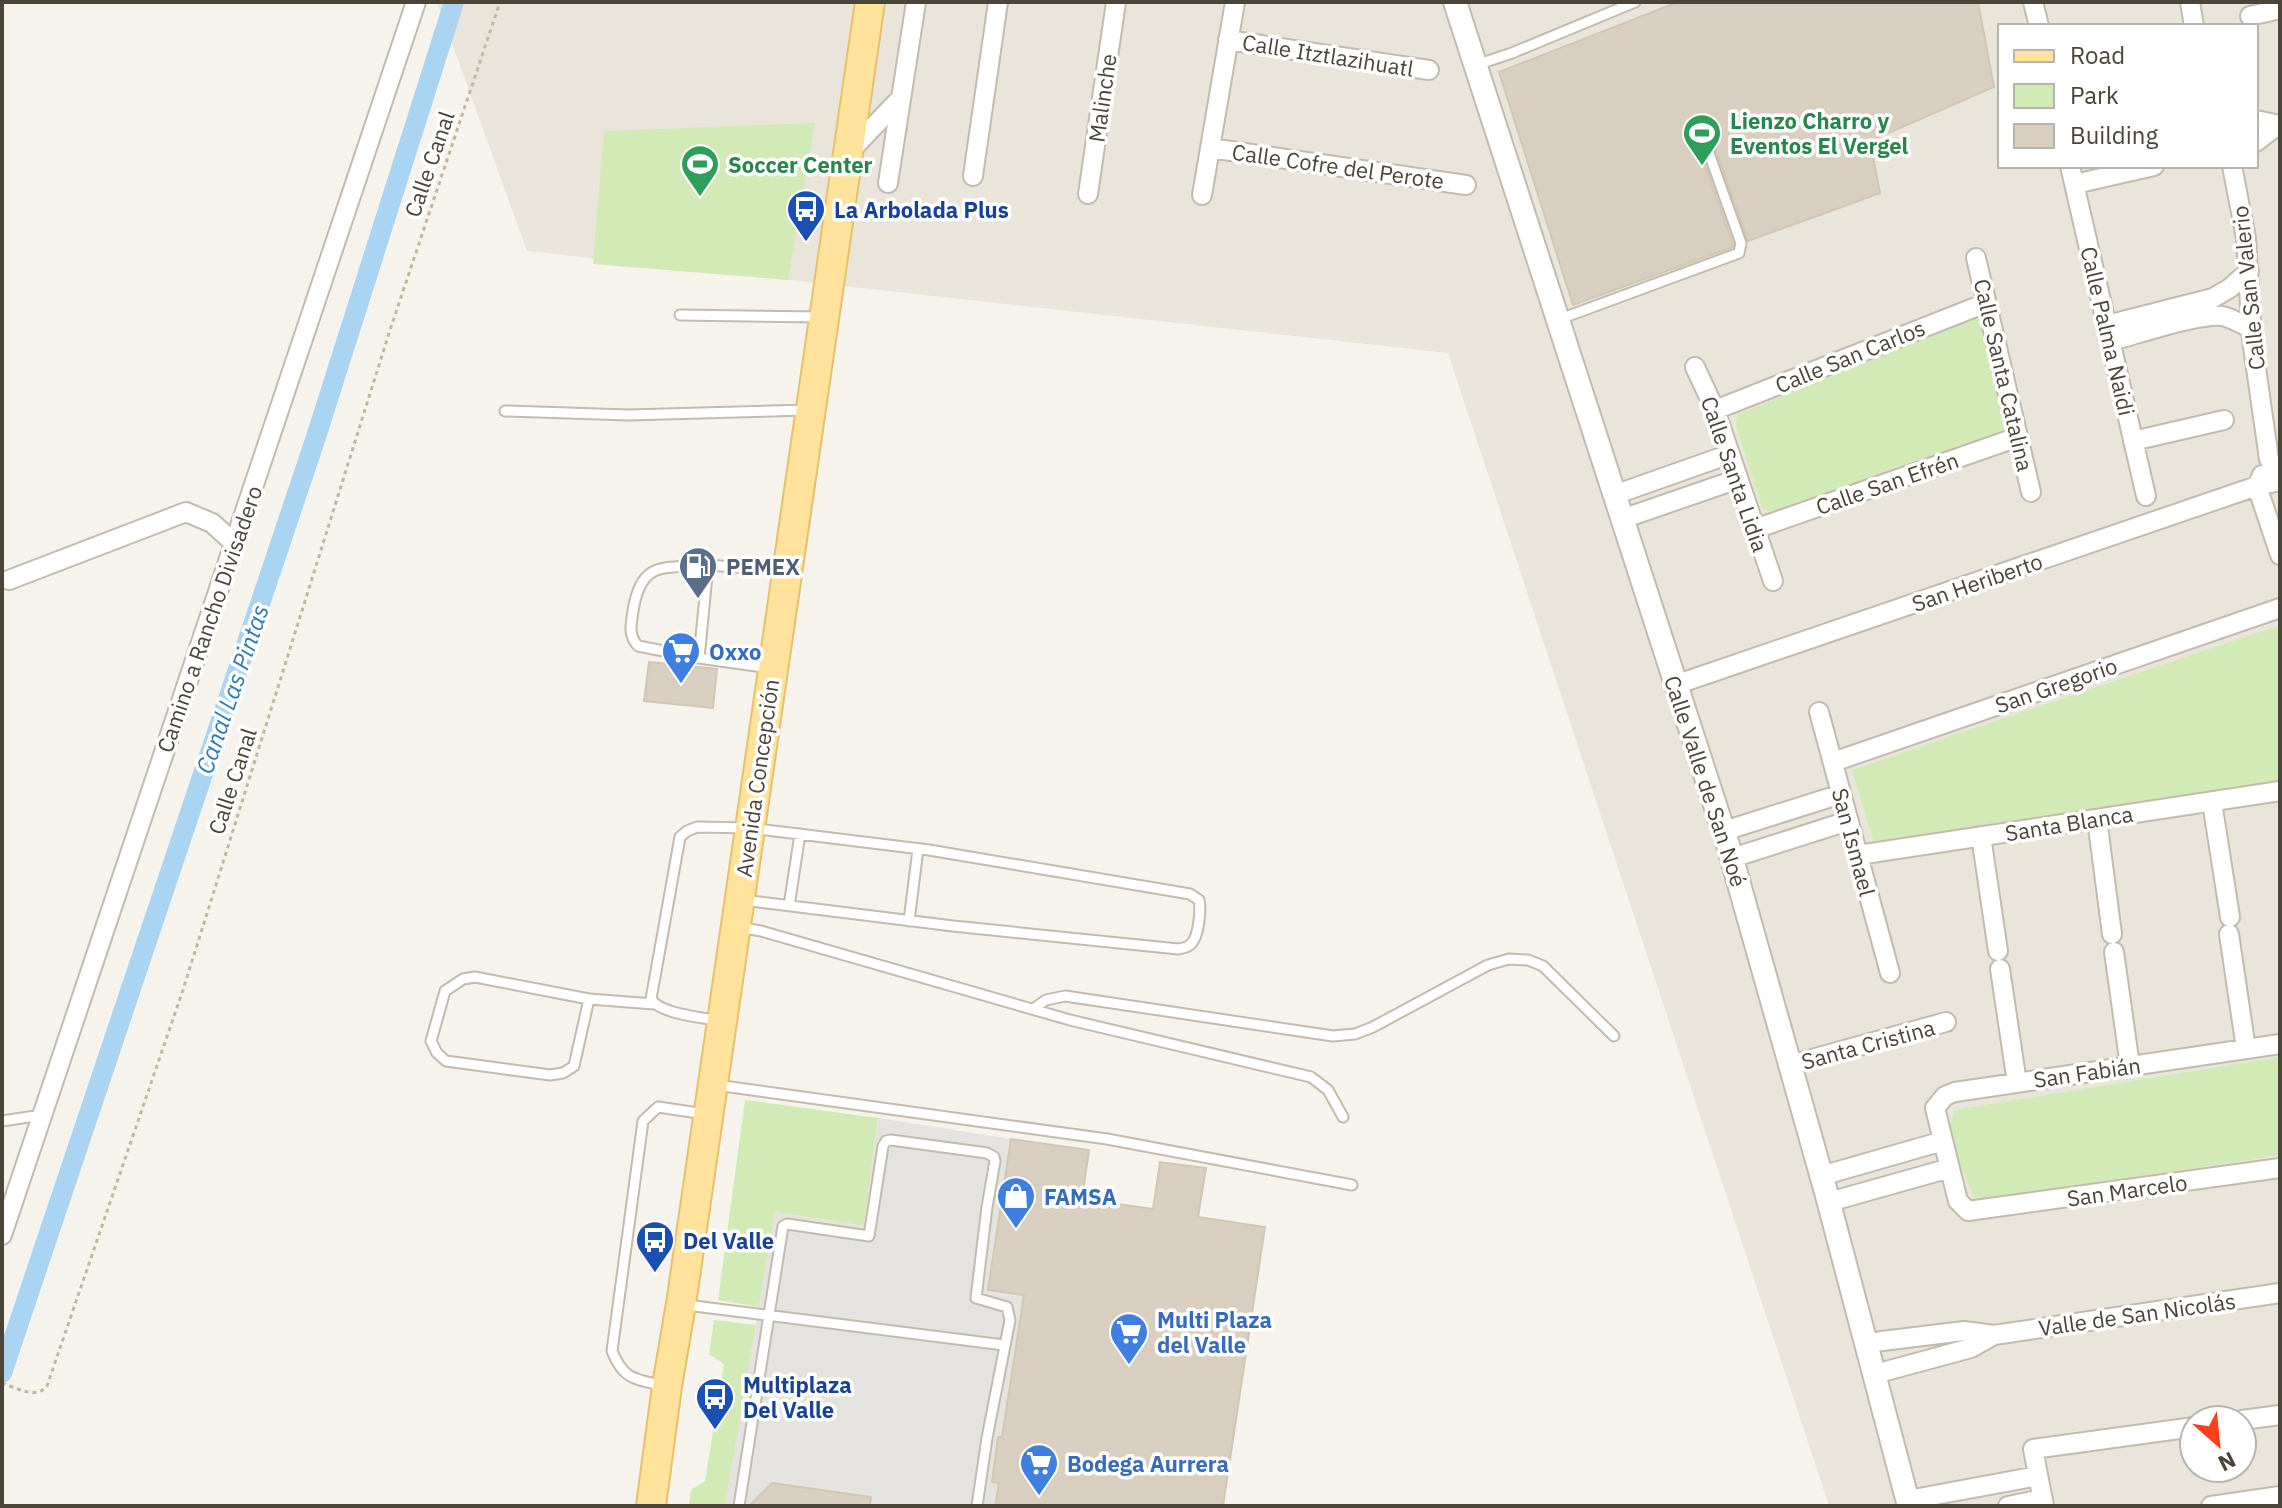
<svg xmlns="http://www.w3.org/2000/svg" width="2282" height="1508" font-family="'IBM Plex Sans',sans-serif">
<rect width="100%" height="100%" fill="#f6f3ec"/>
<path fill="#eae5da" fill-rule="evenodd" d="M 437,2 L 2280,2 L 2280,1506 L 1829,1506 L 1448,353 L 527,251 ZM 2000,26 L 2256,26 L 2256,166 L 2000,166 ZM 2194,1420 L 2242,1420 L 2242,1468 L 2194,1468 Z"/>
<path fill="#d2eab5" d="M 815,123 L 788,280 L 593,264 L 604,131 Z
M 1980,317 L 2007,431 L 1772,514 L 1762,507 L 1736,426 L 1738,414 Z
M 2280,625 L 2280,781 L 1874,843 L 1852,770 Z
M 2280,1057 L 2280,1155 L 1976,1201 L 1960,1164 L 1950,1123 L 1955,1110 Z
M 745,1100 L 878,1118 L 864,1226 L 775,1212 L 759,1307 L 718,1300 Z
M 714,1320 L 756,1325 L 725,1506 L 689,1506 L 691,1490 L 705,1481 L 724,1364 L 709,1354 Z"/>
<path fill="#e5e3e0" d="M 878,1118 L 1011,1139 L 988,1290 L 1024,1295 L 1002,1437 L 998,1437 L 992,1482 L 999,1483 L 995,1506 L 725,1506 L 775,1212 L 864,1226 Z"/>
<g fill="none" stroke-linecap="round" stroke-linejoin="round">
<path stroke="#a9d4f2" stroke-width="20" d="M 2,1373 L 316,437 L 454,2"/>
</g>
<path fill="#d8cfc1" stroke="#d3c7b4" stroke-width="2" d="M 1678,2 L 1978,2 L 1994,87 L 1870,141 L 1880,193 L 1748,241 L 1708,128 L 1703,124 L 1698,124 L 1694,129 L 1694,134 L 1733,244 L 1733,247 L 1573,305 L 1499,72 Z
M 649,662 L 717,669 L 713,708 L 644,701 Z
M 1011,1139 L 1089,1150 L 1082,1199 L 1153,1209 L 1160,1162 L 1206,1168 L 1198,1217 L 1265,1227 L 1223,1506 L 995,1506 L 999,1483 L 992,1482 L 998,1437 L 1002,1437 L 1024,1295 L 988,1290 Z
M 772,1483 L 871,1497 L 870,1506 L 749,1506 Z"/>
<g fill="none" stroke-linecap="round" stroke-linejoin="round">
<g stroke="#c2bbae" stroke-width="13">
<path id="service" d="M 1476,65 L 1512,53 L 1635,2
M 680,315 L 821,317
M 1560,319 L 1739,253 L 1741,243 L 1701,131
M 505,411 L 628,415 L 807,410
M 699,658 L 638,646 C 628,635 631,625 633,611 C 641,559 664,569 708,565
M 770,668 L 699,658 L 708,565 L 784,571
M 789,906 L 800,834
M 909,921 L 918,849
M 738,927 L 761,931 L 1070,1020 L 1311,1077 L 1328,1090 L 1343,1117
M 475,977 L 589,999 L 574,1066 L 563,1073 L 550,1075 L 446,1061 L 437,1053 L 431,1041 L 445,991 L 463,979 Z
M 589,999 L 654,1004
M 1033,1009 L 1046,1000 L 1065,996 L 1333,1036 L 1355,1034 L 1373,1027 L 1488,965 L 1509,959 L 1528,960 L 1543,966 L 1614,1036
M 719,1021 C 701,1017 660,1014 651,999 L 680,837 L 687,831 L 697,827 L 750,828 L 929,850 L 1190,894 L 1199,900 C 1201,910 1199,936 1191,944 C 1187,948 1183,948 1178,949 L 953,926 L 743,900
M 716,1085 L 1107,1139 L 1352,1185
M 2,1121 L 42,1115
M 686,1305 L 1004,1345
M 665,1386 C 636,1379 624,1381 612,1351 L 643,1121 L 658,1107 L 705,1114
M 739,1506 L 783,1226 L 787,1224 L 869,1236 L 883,1146 L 886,1141 L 891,1140 L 987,1153 L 994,1157 L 995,1161 L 987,1207 L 976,1298 L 1007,1307 L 1010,1320 L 987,1438 L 977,1506"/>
</g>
<g stroke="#c2bbae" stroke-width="22">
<path id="minor" d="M 2033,2 L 2039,26
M 2190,2 L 2194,26
M 2250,16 L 2280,9
M 1228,40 L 1429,70
M 2256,120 L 2280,125
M 2256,142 L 2278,125
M 1210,148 L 1466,185
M 850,151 L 901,98
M 2070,166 L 2146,496
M 2232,166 L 2246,238 L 2252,340 L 2269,459 L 2280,474
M 973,176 L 998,2
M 888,183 L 916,2
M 2075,184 L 2154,166
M 1088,194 L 1116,2
M 1202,195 L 1235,2
M 1976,258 L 2031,492
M 2107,325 L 2213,298 L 2230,288 L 2249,271
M 2110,341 C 2136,335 2199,313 2222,316 C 2232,318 2242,324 2251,329
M 1695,367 L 1715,410 L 1773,581
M 1715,410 L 1986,303
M 2133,441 L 2224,420
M 2262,475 L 2257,486 L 2280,555
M 1614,495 L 1730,454
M 1622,519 L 1738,479
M 1755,529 L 2018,437
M 9,580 L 186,512 L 212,523 L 234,543
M 1675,685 L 2257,486 L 2280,481
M 1819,712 L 1890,973
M 1833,762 L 2280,608
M 2212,802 L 2230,917
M 2097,819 L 2112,934
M 1724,831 L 1841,794
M 1981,836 L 1998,951
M 1858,855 L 2280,791
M 1732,858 L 1848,821
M 2229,934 L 2246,1049
M 2114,952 L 2130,1066
M 2000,969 L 2017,1083
M 2280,1044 L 1955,1092 L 1945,1096 L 1935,1108 L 1958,1201 L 1968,1211 L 2280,1168
M 1790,1065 L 1946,1022
M 1821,1176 L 1943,1141
M 1829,1202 L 1950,1168
M 2,1235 L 416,2
M 1866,1343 L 1964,1331 L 1994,1335 L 2280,1293
M 1875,1374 L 1971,1348 L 1994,1335
M 2242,1420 L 2280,1415
M 1908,1500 L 2038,1476
M 2008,1506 L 2043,1499
M 2044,1506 L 2033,1449 L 2194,1427
M 2211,1506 L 2280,1496"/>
</g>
<g stroke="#c2bbae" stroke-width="26">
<path id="tertiary" d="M 1455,2 L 1728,845 L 1826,1192 L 1909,1506"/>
</g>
<g stroke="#e6c16a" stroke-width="32">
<path id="primary" d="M 651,1506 L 667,1386 L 681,1304 L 870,2"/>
</g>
<path stroke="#c4b79f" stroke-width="3" stroke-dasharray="4 4" stroke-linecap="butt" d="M 2,1383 C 17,1388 36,1400 47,1386 L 183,990 L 390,330 L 500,2"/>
<use href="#service" stroke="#fff" stroke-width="9"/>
<use href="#minor" stroke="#fff" stroke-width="18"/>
<use href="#tertiary" stroke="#fff" stroke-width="22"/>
<use href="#primary" stroke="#ffe39c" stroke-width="28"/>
</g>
<defs>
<g id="stadium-pin" transform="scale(2)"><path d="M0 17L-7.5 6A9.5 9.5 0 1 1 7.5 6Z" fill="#2e9e5b" stroke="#fff"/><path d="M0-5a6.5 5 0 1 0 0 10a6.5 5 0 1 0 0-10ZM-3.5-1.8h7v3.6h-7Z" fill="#fff"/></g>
<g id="bus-pin" transform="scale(2)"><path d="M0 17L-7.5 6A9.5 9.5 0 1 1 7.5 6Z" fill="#1a4fb4" stroke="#fff"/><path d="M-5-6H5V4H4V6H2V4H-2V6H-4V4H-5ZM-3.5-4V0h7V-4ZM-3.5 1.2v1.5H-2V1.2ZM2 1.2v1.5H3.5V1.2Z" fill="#fff"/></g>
<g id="fuel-pin" transform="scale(2)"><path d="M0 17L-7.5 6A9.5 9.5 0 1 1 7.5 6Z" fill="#5c6f8a" stroke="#fff"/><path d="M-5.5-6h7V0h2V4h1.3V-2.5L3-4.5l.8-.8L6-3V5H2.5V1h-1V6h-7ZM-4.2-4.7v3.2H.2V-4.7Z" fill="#fff"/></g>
<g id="supermarket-pin" transform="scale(2)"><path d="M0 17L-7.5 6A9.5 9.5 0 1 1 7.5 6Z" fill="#3f7fe0" stroke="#fff"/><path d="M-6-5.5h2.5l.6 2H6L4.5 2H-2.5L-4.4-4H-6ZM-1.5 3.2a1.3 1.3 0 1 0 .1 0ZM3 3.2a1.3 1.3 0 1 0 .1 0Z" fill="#fff"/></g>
<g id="shop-pin" transform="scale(2)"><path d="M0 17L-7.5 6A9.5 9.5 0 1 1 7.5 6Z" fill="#3f7fe0" stroke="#fff"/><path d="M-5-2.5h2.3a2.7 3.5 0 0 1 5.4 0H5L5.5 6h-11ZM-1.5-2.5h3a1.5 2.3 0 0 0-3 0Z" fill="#fff"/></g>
</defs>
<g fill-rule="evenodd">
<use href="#stadium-pin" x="1702" y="133"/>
<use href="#stadium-pin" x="700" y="164"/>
<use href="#bus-pin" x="806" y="209"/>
<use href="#fuel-pin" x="698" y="566"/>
<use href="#supermarket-pin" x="681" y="651"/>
<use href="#shop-pin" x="1016" y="1196"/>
<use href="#bus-pin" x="655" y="1240"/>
<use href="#supermarket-pin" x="1129" y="1332"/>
<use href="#bus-pin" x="715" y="1397"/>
<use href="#supermarket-pin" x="1039" y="1463"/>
</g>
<g text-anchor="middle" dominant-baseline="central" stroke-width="7" stroke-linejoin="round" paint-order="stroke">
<g font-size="22" fill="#4b4439" stroke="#fff">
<text transform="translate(1328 55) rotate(9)">Calle Itztlazihuatl</text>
<text transform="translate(1102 98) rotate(-82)">Malinche</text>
<text transform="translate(429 164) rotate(-71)">Calle Canal</text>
<text transform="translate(1338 166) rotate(8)">Calle Cofre del Perote</text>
<text transform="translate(2248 288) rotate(-96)">Calle San Valerio</text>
<text transform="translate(2108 331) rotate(77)">Calle Palma Naidi</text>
<text transform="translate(1850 356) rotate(-22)">Calle San Carlos</text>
<text transform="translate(2004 375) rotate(77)">Calle Santa Catalina</text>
<text transform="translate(1735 474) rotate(71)">Calle Santa Lidia</text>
<text transform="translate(1887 483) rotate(-19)">Calle San Efrén</text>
<text transform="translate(1977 582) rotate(-19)">San Heriberto</text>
<text transform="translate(209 619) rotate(-71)">Camino a Rancho Divisadero</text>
<text transform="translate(2056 685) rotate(-19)">San Gregorio</text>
<text transform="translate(757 778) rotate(-82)">Avenida Concepción</text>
<text transform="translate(232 781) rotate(-72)">Calle Canal</text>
<text transform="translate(1706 781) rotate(72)">Calle Valle de San Noé</text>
<text transform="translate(2069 823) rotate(-9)">Santa Blanca</text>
<text transform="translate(1854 842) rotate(75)">San Ismael</text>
<text transform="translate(1868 1044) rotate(-15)">Santa Cristina</text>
<text transform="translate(2087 1072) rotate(-8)">San Fabián</text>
<text transform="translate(2127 1190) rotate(-8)">San Marcelo</text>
<text transform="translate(2137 1314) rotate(-8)">Valle de San Nicolás</text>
</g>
<g font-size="22" font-weight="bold" fill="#27864d" stroke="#fff" text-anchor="start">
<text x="1730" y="120">Lienzo Charro y<tspan x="1730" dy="25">Eventos El Vergel</tspan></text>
<text x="728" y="164">Soccer Center</text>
</g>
<g font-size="22" font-weight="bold" fill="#164399" stroke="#fff" text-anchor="start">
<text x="834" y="209">La Arbolada Plus</text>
<text x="683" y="1240">Del Valle</text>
<text x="743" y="1384">Multiplaza<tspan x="743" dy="25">Del Valle</tspan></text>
</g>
<g font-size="22" font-weight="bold" fill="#4e5e75" stroke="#fff" text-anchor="start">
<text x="726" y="566">PEMEX</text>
</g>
<g font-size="22" font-weight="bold" fill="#366cbe" stroke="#fff" text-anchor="start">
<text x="709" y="651">Oxxo</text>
<text x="1044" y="1196">FAMSA</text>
<text x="1157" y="1319">Multi Plaza<tspan x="1157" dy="25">del Valle</tspan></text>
<text x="1067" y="1463">Bodega Aurrera</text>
</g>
<g font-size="24" font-style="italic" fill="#2e7ab2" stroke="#fff">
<text transform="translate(232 689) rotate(-71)">Canal Las Pintas</text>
</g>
</g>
<rect width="2282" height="1508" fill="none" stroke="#4b4439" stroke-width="8"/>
<rect x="1998" y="24" width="260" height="144" fill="#ffffff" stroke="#b7b4b0" stroke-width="2"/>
<rect x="2014" y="50" width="40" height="12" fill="#ffe39c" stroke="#b7b4b0" stroke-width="2"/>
<text x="2070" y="64" font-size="24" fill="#4b4439">Road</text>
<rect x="2014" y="84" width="40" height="24" fill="#d2eab5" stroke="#b7b4b0" stroke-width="2"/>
<text x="2070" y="104" font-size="24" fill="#4b4439">Park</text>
<rect x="2014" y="124" width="40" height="24" fill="#d8cfc1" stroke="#b7b4b0" stroke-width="2"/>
<text x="2070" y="144" font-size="24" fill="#4b4439">Building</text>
<g transform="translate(2218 1444) rotate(153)"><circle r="38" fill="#ffffff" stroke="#b7b4b0" stroke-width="2"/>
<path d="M0-6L14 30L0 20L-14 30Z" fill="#fc3f1d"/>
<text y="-12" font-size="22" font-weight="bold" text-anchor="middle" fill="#4b4439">N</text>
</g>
</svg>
